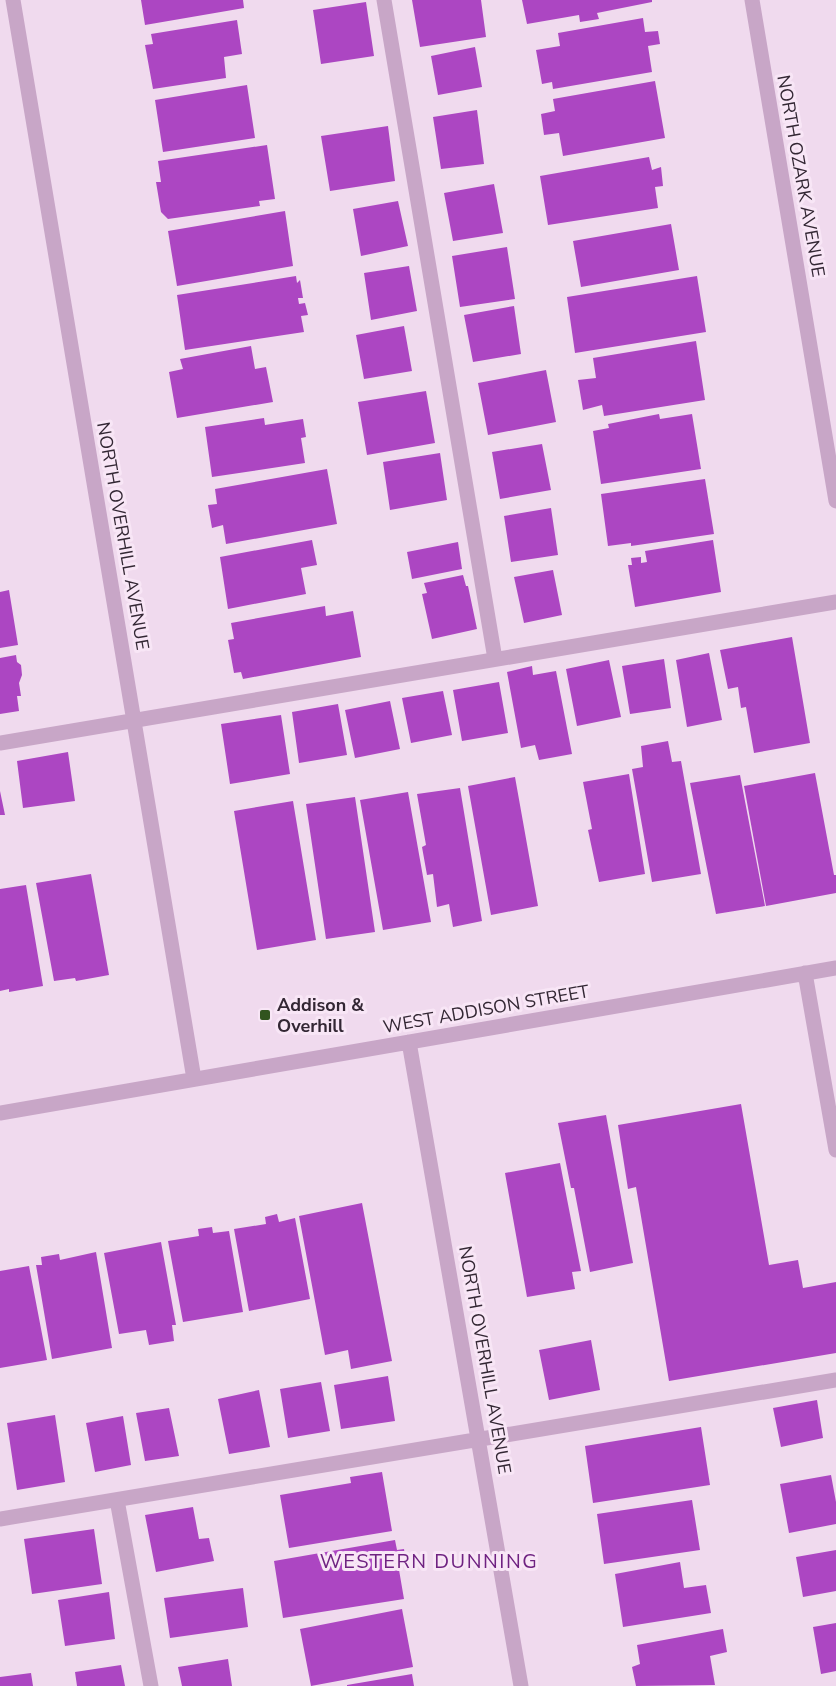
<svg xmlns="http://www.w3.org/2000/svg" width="836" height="1686" font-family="'Nunito Sans',sans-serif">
<rect width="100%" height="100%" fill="#f0daee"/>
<path fill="#ac46c2" d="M 141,0 L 243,0 L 244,8 L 145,25 Z
M 412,0 L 481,0 L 486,37 L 420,47 Z
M 522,0 L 652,0 L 652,2 L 597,13 L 599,19 L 580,22 L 579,15 L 527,24 Z
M 366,2 L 374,56 L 321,64 L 313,10 Z
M 643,18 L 645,32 L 658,31 L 660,44 L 648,46 L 652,72 L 553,89 L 552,82 L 542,84 L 536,50 L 560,46 L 558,33 Z
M 237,20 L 242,54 L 224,57 L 226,78 L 153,89 L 145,45 L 153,44 L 151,34 Z
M 475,47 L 482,87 L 438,95 L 431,56 Z
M 655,81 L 665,138 L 563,156 L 559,133 L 544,135 L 541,114 L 555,111 L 553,99 Z
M 247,85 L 255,138 L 163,152 L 155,100 Z
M 477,110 L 484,164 L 441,169 L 433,117 Z
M 388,126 L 395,181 L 330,191 L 321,136 Z
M 267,145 L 275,199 L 259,201 L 260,206 L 168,219 L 161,212 L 156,182 L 161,182 L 158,161 Z
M 649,157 L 652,170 L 661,167 L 663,186 L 655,187 L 658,208 L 548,225 L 540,176 Z
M 494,184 L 503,233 L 453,241 L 444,193 Z
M 398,201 L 408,246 L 361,256 L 353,209 Z
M 285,211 L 293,266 L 177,286 L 168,231 Z
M 671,224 L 679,270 L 581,287 L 573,241 Z
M 507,247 L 515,299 L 460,307 L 452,256 Z
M 409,266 L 417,311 L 371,320 L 364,273 Z
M 296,276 L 297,283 L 300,280 L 303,298 L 298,298 L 299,304 L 305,303 L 308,315 L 301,316 L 304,332 L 185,350 L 177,295 Z
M 697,276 L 706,332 L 575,353 L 567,297 Z
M 514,306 L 521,354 L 473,362 L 464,315 Z
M 404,326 L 412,371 L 364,379 L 356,335 Z
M 696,341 L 705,400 L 604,416 L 602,405 L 583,410 L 578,380 L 596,378 L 593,358 Z
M 251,346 L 255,369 L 266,367 L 273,402 L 177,418 L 169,372 L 183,369 L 180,359 Z
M 546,370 L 556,422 L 488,435 L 478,383 Z
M 426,391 L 435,443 L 367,455 L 358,402 Z
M 659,414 L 660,419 L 692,414 L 701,469 L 601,484 L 593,431 L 609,428 L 608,424 Z
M 264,418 L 265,425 L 303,419 L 306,437 L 301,438 L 305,463 L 212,477 L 205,427 Z
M 542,444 L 551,490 L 500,499 L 492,452 Z
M 440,453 L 447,500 L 390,510 L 383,462 Z
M 327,469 L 337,524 L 226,544 L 223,525 L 212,528 L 208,505 L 217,504 L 215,489 Z
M 705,479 L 714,534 L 631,546 L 631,543 L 608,546 L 601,494 Z
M 551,508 L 558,555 L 511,562 L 504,516 Z
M 312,540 L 317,565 L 301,568 L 306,594 L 228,609 L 220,557 Z
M 713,540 L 721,592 L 635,607 L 628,565 L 632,565 L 631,558 L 641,557 L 641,563 L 647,562 L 645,551 Z
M 458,542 L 462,569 L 412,579 L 407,552 Z
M 553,570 L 562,615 L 524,623 L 514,577 Z
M 463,575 L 466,586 L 468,586 L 477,629 L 432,639 L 422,594 L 427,593 L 424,583 Z
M 9,590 L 18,645 L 0,648 L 0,592 Z
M 325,606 L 326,616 L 353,611 L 361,657 L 243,679 L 241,672 L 234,673 L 228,640 L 234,639 L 231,623 Z
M 792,637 L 810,743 L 754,753 L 746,707 L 741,708 L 738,687 L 728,689 L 720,650 Z
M 709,653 L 722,720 L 687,727 L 676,660 Z
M 16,655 L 17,662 L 21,665 L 22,675 L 19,683 L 21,696 L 17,696 L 19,711 L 0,714 L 0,658 Z
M 664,659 L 671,708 L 630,714 L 622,666 Z
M 609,660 L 621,717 L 577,726 L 566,669 Z
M 532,666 L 533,675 L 556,671 L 572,754 L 539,760 L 535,745 L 521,748 L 507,672 Z
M 499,682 L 508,733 L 462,741 L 453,690 Z
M 443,691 L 452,735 L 411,743 L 402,698 Z
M 390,701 L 400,749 L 355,758 L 345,710 Z
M 338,704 L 347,755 L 299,763 L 292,712 Z
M 281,715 L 290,774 L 230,784 L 221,724 Z
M 668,741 L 672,762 L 681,761 L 701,874 L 652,882 L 632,769 L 643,767 L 641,746 Z
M 68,752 L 75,801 L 23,808 L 17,761 Z
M 815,773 L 834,875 L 836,875 L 836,893 L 766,906 L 744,786 Z
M 629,774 L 645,874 L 599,882 L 588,830 L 592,829 L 583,782 Z
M 740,775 L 765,906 L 716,914 L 690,783 Z
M 515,777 L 538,906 L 491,915 L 468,786 Z
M 460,788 L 482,921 L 453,927 L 449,904 L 437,907 L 433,874 L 427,875 L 422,847 L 426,845 L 417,794 Z
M 0,791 L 5,815 L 0,815 Z
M 408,792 L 431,922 L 383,930 L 360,800 Z
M 355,797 L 375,932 L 326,939 L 306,804 Z
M 293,801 L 316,940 L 257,950 L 234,811 Z
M 91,874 L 109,975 L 76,981 L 75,978 L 54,981 L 36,883 Z
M 26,885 L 43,986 L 9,992 L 9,989 L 0,991 L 0,889 Z
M 741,1104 L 769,1265 L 798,1260 L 803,1288 L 836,1282 L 836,1353 L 669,1381 L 636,1187 L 628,1189 L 618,1125 Z
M 606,1115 L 633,1263 L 590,1272 L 574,1188 L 571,1188 L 558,1123 Z
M 560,1163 L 581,1271 L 572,1272 L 575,1289 L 527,1297 L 505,1173 Z
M 362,1203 L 392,1361 L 351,1369 L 348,1350 L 325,1355 L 299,1216 Z
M 277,1214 L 279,1222 L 295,1218 L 310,1299 L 249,1311 L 234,1229 L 266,1224 L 265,1217 Z
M 212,1227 L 213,1233 L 229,1231 L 243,1312 L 183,1322 L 168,1241 L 199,1236 L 198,1229 Z
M 161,1242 L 176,1325 L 172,1325 L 174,1341 L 149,1345 L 146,1330 L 119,1334 L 104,1253 Z
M 96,1252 L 112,1348 L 52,1359 L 36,1265 L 42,1265 L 41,1257 L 59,1254 L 60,1260 Z
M 29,1266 L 47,1360 L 0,1368 L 0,1271 Z
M 591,1340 L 600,1390 L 549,1400 L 539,1350 Z
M 388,1376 L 395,1421 L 341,1429 L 334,1385 Z
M 321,1382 L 330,1431 L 288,1438 L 280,1389 Z
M 259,1390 L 270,1447 L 229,1454 L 218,1399 Z
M 817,1400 L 823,1438 L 781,1447 L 773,1408 Z
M 169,1408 L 179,1456 L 145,1461 L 136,1413 Z
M 55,1415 L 65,1482 L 17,1490 L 7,1423 Z
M 123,1416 L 131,1465 L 95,1472 L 86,1423 Z
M 701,1427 L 710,1485 L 593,1503 L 585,1446 Z
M 382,1472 L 392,1531 L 289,1548 L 280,1495 L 351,1483 L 350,1477 Z
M 831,1475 L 836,1502 L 836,1524 L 789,1533 L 780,1484 Z
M 692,1500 L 700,1550 L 604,1564 L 597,1514 Z
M 193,1507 L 199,1539 L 209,1538 L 214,1561 L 156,1572 L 145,1515 Z
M 94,1529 L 102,1584 L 32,1594 L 24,1539 Z
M 395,1540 L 397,1550 L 404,1549 L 406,1563 L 398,1564 L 404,1599 L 283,1618 L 274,1561 Z
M 836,1550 L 836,1591 L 803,1597 L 796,1557 Z
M 680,1562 L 684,1588 L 706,1585 L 711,1613 L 623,1627 L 615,1574 Z
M 243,1588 L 248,1627 L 170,1638 L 164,1598 Z
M 109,1592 L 115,1639 L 65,1646 L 58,1600 Z
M 402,1609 L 413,1667 L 311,1686 L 300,1629 Z
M 836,1623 L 836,1671 L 821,1674 L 813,1627 Z
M 723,1629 L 727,1652 L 710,1656 L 715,1685 L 636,1686 L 632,1667 L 640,1664 L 637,1645 Z
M 228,1659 L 232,1686 L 182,1686 L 178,1667 Z
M 121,1665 L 125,1686 L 77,1686 L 75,1672 Z
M 31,1673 L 33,1686 L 0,1686 L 0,1677 Z
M 412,1674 L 414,1686 L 347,1686 L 347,1685 Z"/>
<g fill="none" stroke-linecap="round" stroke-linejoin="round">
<path stroke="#c8a6c7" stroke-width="15" d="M 13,0 L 194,1079
M 384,0 L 495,659
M 752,0 L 836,501
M 0,743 L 836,602
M 805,973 L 836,1150
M 409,1042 L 521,1686
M 0,1113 L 836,968
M 117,1500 L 151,1686
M 0,1519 L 836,1380"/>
</g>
<rect fill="#31541e" stroke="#f8e6f6" stroke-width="2" x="259" y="1009" width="12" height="12" rx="3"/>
<g text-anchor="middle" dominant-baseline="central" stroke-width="6" stroke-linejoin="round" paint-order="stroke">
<g font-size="18" fill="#332734" stroke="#f8e6f6">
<text transform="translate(801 176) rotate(80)">NORTH OZARK AVENUE</text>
<text transform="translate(123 536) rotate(80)">NORTH OVERHILL AVENUE</text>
<text transform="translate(486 1009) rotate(-10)">WEST ADDISON STREET</text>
<text transform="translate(485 1360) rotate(80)">NORTH OVERHILL AVENUE</text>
</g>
<g font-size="18" font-weight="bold" fill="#332734" stroke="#f8e6f6" text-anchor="start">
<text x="277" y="1005">Addison &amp;<tspan x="277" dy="21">Overhill</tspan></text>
</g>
<g font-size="20" letter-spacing="1.5" fill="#6f2281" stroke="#f8e6f6">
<text x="429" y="1561">WESTERN DUNNING</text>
</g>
</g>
</svg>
